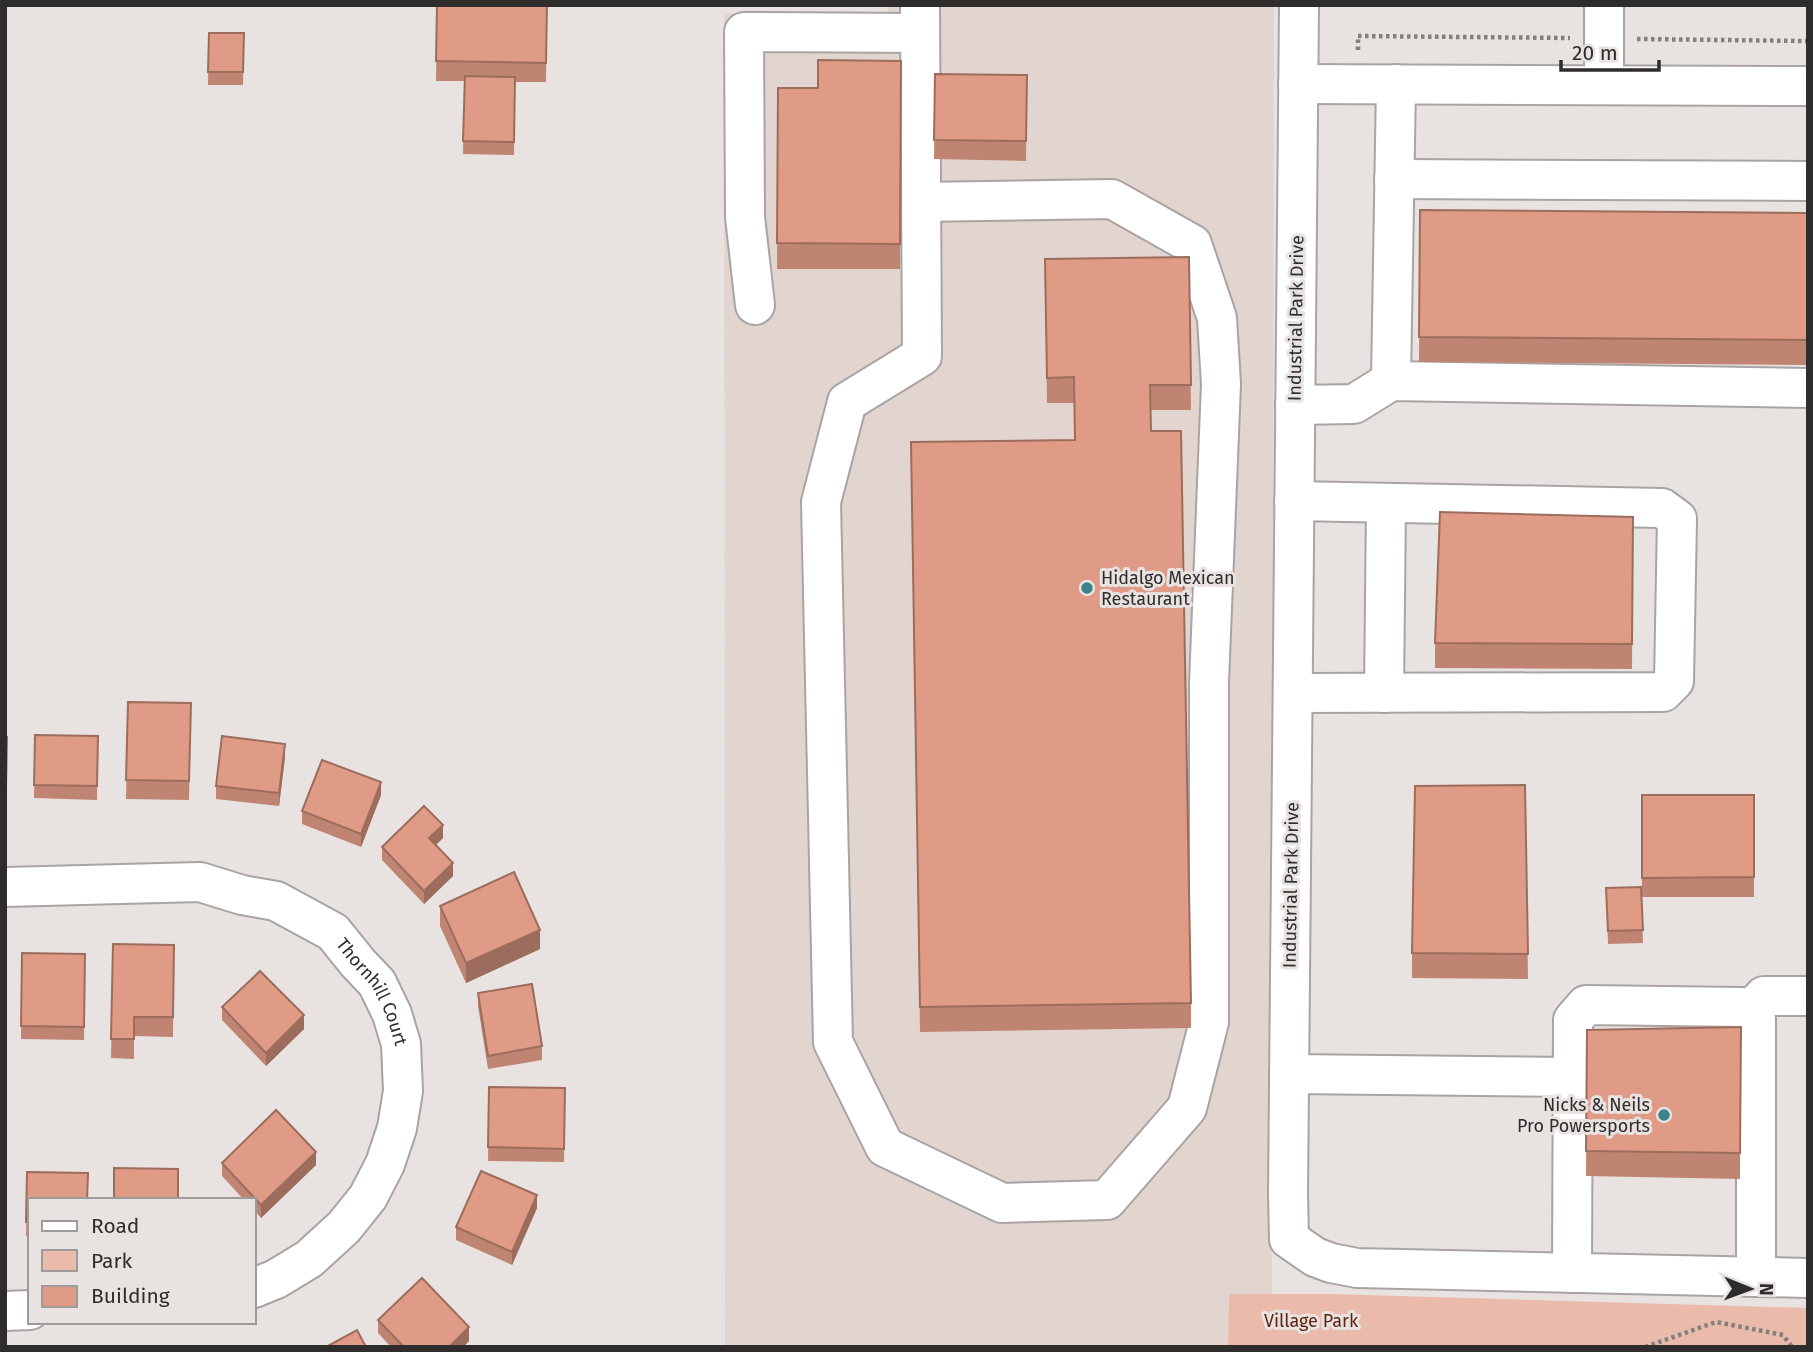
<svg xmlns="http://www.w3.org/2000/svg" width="1813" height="1352" font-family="'Fira Sans',sans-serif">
<rect width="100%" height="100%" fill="#e8e3e1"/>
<path fill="#e2d5d0" d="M 888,5 L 1274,5 L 1272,1347 L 725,1347 L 724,13 L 888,13 Z"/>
<path fill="#eabaaa" d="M 1229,1294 L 1332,1294 L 1808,1308 L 1808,1347 L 1228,1347 Z"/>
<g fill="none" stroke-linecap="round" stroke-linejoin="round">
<g stroke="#a9a4a3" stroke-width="42">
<g id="minor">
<path d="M 920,5 L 922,356 L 847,402 L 821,502 L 833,1042 L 885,1147 L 1002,1203 L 1107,1200 L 1187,1108 L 1209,1022 L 1209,683 L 1221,384 L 1217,318 L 1192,244 L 1112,199 L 921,202"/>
<path d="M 1299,5 L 1288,1194 L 1289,1239 L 1315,1257 L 1331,1263 L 1357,1268 L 1808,1278"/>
<path d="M 1604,5 L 1604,85"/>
<path d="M 1298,84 L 1808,86"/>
<path d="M 1394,179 L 1808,181"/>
<path d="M 755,305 L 745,217 L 744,32 L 920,33"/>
<path d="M 1391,381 L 1396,84"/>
<path d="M 1295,405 L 1354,404 L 1391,381 L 1808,388"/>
<path d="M 1293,693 L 1663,692 L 1674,681 L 1677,519 L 1662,508 L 1294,501"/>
<path d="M 1384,693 L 1386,503"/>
<path id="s1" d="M 5,887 L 200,882 L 242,895 L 276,901 L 333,932 L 358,963 L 377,983 L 392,1014 L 401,1044 L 403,1091 L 397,1128 L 385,1164 L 368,1197 L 344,1227 L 309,1259 L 276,1279 L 254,1288"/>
<path d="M 1748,1013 L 1764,996 L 1808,996"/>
<path d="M 1289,1074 L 1572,1077"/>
<path d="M 1572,1273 L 1573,1020 L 1586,1005 L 1741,1007 L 1756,1019 L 1756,1277"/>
<path d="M 5,1311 L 30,1310"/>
</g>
</g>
<path stroke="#837f7e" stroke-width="4.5" stroke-dasharray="3.5 3.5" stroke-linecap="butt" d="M 1637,39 L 1808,41
M 1358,50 L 1358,36 L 1570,38
M 1645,1347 L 1716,1322 L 1783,1335 L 1792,1347"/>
<use href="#minor" stroke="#fff" stroke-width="38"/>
</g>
<path fill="#c08572" d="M 437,5 L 547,5 L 546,82 L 515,82 L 514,155 L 463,154 L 464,81 L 436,81 Z
M 209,33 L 244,33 L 243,85 L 208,85 Z
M 901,61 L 900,269 L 777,269 L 778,88 L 818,88 Z
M 935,74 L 1027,75 L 1026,161 L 934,159 Z
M 1420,210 L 1808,213 L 1808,365 L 1419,362 Z
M 1189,257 L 1191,410 L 1151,410 L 1151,431 L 1191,1003 L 1191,1028 L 920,1032 L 911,467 L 1074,440 L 1074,403 L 1047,403 L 1045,284 Z
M 1633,517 L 1632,669 L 1435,668 L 1435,643 Z
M 128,702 L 191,703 L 189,800 L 126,799 Z
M 35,735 L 98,736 L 97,800 L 34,798 Z
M 285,757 L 279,806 L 216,799 L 216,786 Z
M 1525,785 L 1528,979 L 1412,978 L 1412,953 Z
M 381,795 L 361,847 L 302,824 L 302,811 Z
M 1642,795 L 1754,795 L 1754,897 L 1642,897 Z
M 443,838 L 436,845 L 453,876 L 424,904 L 382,860 L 382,847 Z
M 1641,887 L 1643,943 L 1608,944 L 1606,888 Z
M 440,906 L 540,949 L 466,983 L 440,926 Z
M 113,944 L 174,945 L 173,1037 L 134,1036 L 134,1059 L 111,1058 Z
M 22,953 L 85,954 L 84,1040 L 21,1039 Z
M 478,993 L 542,1046 L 542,1060 L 488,1069 L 478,1006 Z
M 222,1007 L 304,1029 L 266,1066 L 222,1020 Z
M 1741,1027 L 1740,1179 L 1586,1176 L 1587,1030 Z
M 489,1087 L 565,1088 L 564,1162 L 488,1161 Z
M 222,1163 L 316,1165 L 261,1218 L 254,1210 L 254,1200 L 244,1200 L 222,1176 Z
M 27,1172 L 30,1200 L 30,1236 L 26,1236 Z
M 537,1208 L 512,1265 L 456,1240 L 456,1227 Z
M 378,1320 L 469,1341 L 463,1347 L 391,1347 L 378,1333 Z"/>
<path fill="#9c6c5d" d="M 285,744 L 285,757 L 279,806 L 279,793 Z
M 381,782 L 381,795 L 361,847 L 361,834 Z
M 443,825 L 443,838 L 429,851 L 429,838 Z
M 453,863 L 453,876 L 424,904 L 424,891 Z
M 540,930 L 540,949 L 466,983 L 466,963 Z
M 304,1015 L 304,1029 L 266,1066 L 266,1053 Z
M 316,1152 L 316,1165 L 261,1218 L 261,1205 Z
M 537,1195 L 537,1208 L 512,1265 L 512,1252 Z
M 469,1327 L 469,1341 L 463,1347 L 449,1347 Z"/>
<path fill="#df9b85" stroke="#9c6c5d" stroke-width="2" d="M 437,5 L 547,5 L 546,63 L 436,61 Z
M 209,33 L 244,33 L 243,72 L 208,72 Z
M 818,60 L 901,61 L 900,244 L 777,243 L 778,88 L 818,88 Z
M 935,74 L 1027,75 L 1026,141 L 934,140 Z
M 465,76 L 515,77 L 514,142 L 463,141 Z
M 1420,210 L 1808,213 L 1808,340 L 1419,337 Z
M 1189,257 L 1191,385 L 1150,385 L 1151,431 L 1181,431 L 1191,1003 L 920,1007 L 911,442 L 1075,440 L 1074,377 L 1047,378 L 1045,259 Z
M 1440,512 L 1633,517 L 1632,644 L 1435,643 Z
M 128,702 L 191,703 L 189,781 L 126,780 Z
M 35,735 L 98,736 L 97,786 L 34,785 Z
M 222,736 L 285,744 L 279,793 L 216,786 Z
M 5,737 L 7,737 L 6,789 L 5,789 Z
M 322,760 L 381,782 L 361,834 L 302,811 Z
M 1525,785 L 1528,954 L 1412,953 L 1415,786 Z
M 1642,795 L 1754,795 L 1754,877 L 1642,878 Z
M 424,806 L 443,825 L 429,838 L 453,863 L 424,891 L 382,847 Z
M 514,872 L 540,930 L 466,963 L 440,906 Z
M 1641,887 L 1643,930 L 1608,931 L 1606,888 Z
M 113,944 L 174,945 L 173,1017 L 134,1017 L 134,1039 L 111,1039 Z
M 22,953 L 85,954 L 84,1027 L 21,1026 Z
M 260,971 L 304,1015 L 266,1053 L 222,1007 Z
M 532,984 L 542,1046 L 488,1056 L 478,993 Z
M 1741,1027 L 1740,1153 L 1586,1151 L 1587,1030 Z
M 489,1087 L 565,1088 L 564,1149 L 488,1147 Z
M 276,1110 L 316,1152 L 261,1205 L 222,1163 Z
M 114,1168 L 178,1169 L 178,1200 L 114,1200 Z
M 481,1171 L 537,1195 L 512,1252 L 456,1227 Z
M 27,1172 L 88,1173 L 87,1200 L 30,1200 L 30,1223 L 26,1222 Z
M 422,1278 L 469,1327 L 449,1347 L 404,1347 L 378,1320 Z
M 357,1330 L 366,1347 L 326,1347 Z"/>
<g fill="#3c838b" stroke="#e8e3e1" stroke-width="2.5">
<circle cx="1087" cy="588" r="7"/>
<circle cx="1664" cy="1115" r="7"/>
</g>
<g text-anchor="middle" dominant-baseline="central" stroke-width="6" stroke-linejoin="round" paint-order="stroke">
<g font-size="18" fill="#2f2d2c" stroke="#e8e3e1">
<text transform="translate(1296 318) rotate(-89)">Industrial Park Drive</text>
<text transform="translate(1291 885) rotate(-89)">Industrial Park Drive</text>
<text stroke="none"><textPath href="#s1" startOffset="411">Thornhill Court</textPath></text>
</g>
<g font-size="18" fill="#2f2d2c" stroke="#e8e3e1" text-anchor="start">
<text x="1101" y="578">Hidalgo Mexican<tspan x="1101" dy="21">Restaurant</tspan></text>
<text x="1650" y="1105" text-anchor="end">Nicks &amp; Neils<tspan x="1650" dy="21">Pro Powersports</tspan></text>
</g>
<g font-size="18" fill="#622510" stroke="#e8e3e1">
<text x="1311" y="1321">Village Park</text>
</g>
</g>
<rect width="1813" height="1352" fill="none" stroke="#2f2d2c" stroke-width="14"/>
<rect x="28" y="1198" width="228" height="126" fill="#e8e3e1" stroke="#9e9a99" stroke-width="2"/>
<rect x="42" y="1221" width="35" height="10" fill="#ffffff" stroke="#9e9a99" stroke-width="2"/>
<text x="91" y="1233" font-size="21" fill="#2f2d2c">Road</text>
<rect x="42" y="1250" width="35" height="21" fill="#eabaaa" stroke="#9e9a99" stroke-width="2"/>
<text x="91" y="1268" font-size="21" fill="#2f2d2c">Park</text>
<rect x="42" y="1286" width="35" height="21" fill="#df9b85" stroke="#9e9a99" stroke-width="2"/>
<text x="91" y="1303" font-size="21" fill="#2f2d2c">Building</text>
<g transform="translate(1750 1289) rotate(91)" stroke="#e8e3e1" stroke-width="5" paint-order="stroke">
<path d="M0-5L12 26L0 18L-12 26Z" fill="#2f2d2c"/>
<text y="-10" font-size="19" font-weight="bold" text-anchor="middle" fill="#2f2d2c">N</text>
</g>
<path d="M1561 60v10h98v-10" fill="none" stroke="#2f2d2c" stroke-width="3.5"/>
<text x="1572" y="60" font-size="21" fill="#2f2d2c" stroke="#e8e3e1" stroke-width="5" paint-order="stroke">20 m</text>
</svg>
